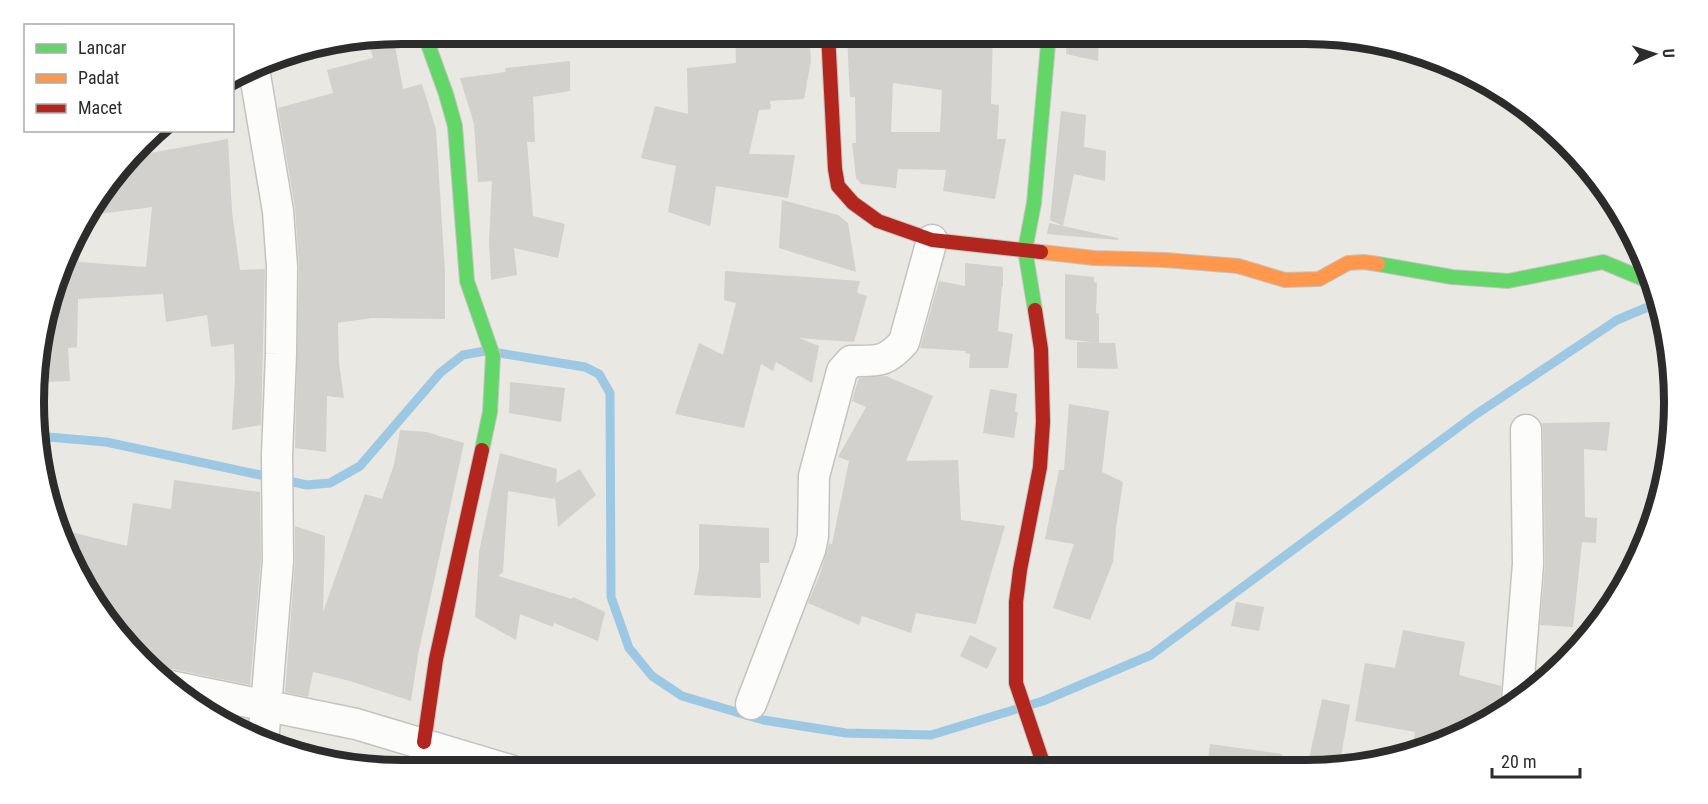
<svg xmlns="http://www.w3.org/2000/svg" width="1708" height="804" font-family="'Roboto Condensed',sans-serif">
<rect width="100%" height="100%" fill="#e9e8e2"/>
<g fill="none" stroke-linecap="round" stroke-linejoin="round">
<path stroke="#9dc8e4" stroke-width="9" d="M 499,353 L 585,367 L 599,374 L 610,393 L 611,597 L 629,648 L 652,676 L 682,696 L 763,720 L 846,733 L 931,735 L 1043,701 L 1151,655 L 1475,415 L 1617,320 L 1655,304
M 37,436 L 106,442 L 307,485 L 330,483 L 360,466 L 440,373 L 463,355 L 485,351"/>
</g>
<path fill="#d2d1cd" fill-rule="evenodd" d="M 809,33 L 811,61 L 804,99 L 770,101 L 771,109 L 759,110 L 749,154 L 795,155 L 788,198 L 716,186 L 710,226 L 668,212 L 676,166 L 641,158 L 655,106 L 688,114 L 687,68 L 736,63 L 735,34 Z
M 853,33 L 993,33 L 991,104 L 999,105 L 997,139 L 1006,139 L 995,199 L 943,191 L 946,170 L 898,169 L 896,188 L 861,184 L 856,178 L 852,143 L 856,143 L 855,97 L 850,97 L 847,38 L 853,38 ZM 893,83 L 942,90 L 940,132 L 891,132 Z
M 1020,33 L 1030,33 L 1029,45 L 1018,43 Z
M 1067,33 L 1099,33 L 1098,61 L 1066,54 Z
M 393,35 L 403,89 L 422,84 L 436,129 L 445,272 L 445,319 L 372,318 L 338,323 L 339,363 L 344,398 L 327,396 L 326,452 L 295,448 L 299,266 L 295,208 L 278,108 L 333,93 L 327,70 L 373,58 L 368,39 Z
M 570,61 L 570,91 L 533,97 L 535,142 L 527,142 L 533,216 L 565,224 L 558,258 L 514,248 L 517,275 L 491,280 L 489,243 L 492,181 L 478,182 L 474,124 L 460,78 L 506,72 L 505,68 Z
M 1061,111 L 1086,115 L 1084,147 L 1106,151 L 1105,181 L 1074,174 L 1063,226 L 1050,220 Z
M 228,139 L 232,212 L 240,270 L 265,269 L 261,425 L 232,430 L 235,378 L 234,344 L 211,347 L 207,315 L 166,322 L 163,294 L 78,299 L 77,347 L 68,348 L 70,381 L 38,382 L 40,330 L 76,235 L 79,235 L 79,262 L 146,267 L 152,207 L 84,216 L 133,156 Z
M 782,200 L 838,215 L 848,223 L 856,272 L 779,248 Z
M 1049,223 L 1118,238 L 1118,240 L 1047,234 Z
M 965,263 L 1003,267 L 1003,287 L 1002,287 L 998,331 L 1013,334 L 1008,368 L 969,368 L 970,354 L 965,353 L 966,351 L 920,348 L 939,281 L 965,286 Z
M 725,271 L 860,281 L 857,293 L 867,296 L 854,342 L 799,338 L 819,346 L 812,383 L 776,362 L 773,371 L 761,364 L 744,428 L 675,414 L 699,343 L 723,355 L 736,303 L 724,300 Z
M 1065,274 L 1094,277 L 1094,282 L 1097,283 L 1096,313 L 1099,314 L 1099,343 L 1065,339 Z
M 1077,342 L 1115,343 L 1118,369 L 1077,368 Z
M 886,376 L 933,396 L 906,461 L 958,460 L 961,520 L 1005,526 L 976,624 L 916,613 L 911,633 L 862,616 L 859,625 L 808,603 L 820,574 L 829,543 L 832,544 L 849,461 L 838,457 L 866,407 L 852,401 L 856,387 L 859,378 Z
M 510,382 L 565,388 L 561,422 L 509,413 Z
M 990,389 L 1017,394 L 1015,412 L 1018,412 L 1014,438 L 983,433 Z
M 1069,404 L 1109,411 L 1102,472 L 1123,482 L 1116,528 L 1113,562 L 1090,620 L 1053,608 L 1074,544 L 1045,539 L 1059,470 L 1064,470 Z
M 1610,422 L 1607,451 L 1584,449 L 1585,517 L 1597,518 L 1596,543 L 1582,542 L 1573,627 L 1540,625 L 1545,564 L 1543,430 L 1541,423 Z
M 400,430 L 426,432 L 464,443 L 418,655 L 411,701 L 350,681 L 313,672 L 308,697 L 285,692 L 295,562 L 295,526 L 325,536 L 323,612 L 365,494 L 382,499 L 394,465 Z
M 500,453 L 557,469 L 556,483 L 580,469 L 596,495 L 558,527 L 555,496 L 554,499 L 508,491 L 503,572 L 498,576 L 572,599 L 573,597 L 605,612 L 598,641 L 554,623 L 553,627 L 520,614 L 516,640 L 475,617 L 479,552 Z
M 174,480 L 260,492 L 261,560 L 250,685 L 173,669 L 164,670 L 156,676 L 82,586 L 63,530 L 127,546 L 133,503 L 171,509 Z
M 699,524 L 769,528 L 769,563 L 760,563 L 761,598 L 694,595 L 699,569 Z
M 1236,602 L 1264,607 L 1259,631 L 1231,626 Z
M 1403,630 L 1465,642 L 1459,675 L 1501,686 L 1500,701 L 1503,711 L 1448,743 L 1412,752 L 1415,732 L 1355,721 L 1365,663 L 1395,668 Z
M 970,635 L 997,648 L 987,669 L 960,656 Z
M 1322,699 L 1350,705 L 1339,768 L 1307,768 Z
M 1210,744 L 1282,754 L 1281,768 L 1207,768 Z"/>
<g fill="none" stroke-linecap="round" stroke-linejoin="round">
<g stroke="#c4c3c2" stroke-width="33">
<path id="street" d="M 254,69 L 278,211 L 282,267 L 281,354 L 277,455 L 278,561 L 263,743
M 170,686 L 356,724 L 513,771
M 1517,702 L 1528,564 L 1526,430
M 751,704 L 810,550 L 813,536 L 814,476 L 842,371 L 851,361 C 877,361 886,363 904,342 L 932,240"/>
</g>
<g stroke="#c4c3c2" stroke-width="16">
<path id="fast" d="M 424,33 L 446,94 L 455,126 L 467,281 L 493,356 L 490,412 L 482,450
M 1378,264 L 1452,277 L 1508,281 L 1603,262 L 1651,282
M 1035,310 L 1025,250 L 1034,203 L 1049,33"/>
</g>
<g stroke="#c4c3c2" stroke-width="16">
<path id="slow" d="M 1041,252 L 1094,258 L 1165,260 L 1238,266 L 1285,280 L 1319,279 L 1348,263 L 1364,262 L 1378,264"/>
</g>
<g stroke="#c4c3c2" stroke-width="16">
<path id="jam" d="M 828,33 L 835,169 L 838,186 L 853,203 L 878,221 L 932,240 L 1041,252
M 1035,310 L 1041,349 L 1043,422 L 1040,467 L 1020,570 L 1016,602 L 1016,683 L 1045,769
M 424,742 L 436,659 L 482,450"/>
</g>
<use href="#street" stroke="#fcfcfb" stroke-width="30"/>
<use href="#fast" stroke="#63d668" stroke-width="14"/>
<use href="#slow" stroke="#ff974d" stroke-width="14"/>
<use href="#jam" stroke="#b3261e" stroke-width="14"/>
</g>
<path d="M0 0H1708V804H0ZM402 44H1306A358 358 0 0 1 1664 402V402A358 358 0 0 1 1306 760H402A358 358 0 0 1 44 402V402A358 358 0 0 1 402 44Z" fill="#fff" fill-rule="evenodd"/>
<path fill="none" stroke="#2c2c2c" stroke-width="8" d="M402 44H1306A358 358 0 0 1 1664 402V402A358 358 0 0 1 1306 760H402A358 358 0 0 1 44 402V402A358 358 0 0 1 402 44Z"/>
<rect x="24" y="24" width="210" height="108" fill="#ffffff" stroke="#ababab" stroke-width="1.5"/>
<rect x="36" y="44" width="30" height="9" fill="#63d668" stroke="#ababab" stroke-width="1.5"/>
<text x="78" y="54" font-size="18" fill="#2c2c2c">Lancar</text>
<rect x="36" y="74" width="30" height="9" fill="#ff974d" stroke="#ababab" stroke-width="1.5"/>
<text x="78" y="84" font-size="18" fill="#2c2c2c">Padat</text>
<rect x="36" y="104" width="30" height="9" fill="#b3261e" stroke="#ababab" stroke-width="1.5"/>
<text x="78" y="114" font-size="18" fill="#2c2c2c">Macet</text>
<g transform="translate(1654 54) rotate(87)" stroke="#ffffff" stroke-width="4.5" paint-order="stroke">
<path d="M0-4.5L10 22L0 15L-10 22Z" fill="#2c2c2c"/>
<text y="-9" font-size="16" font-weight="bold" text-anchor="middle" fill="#2c2c2c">U</text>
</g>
<path d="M1492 768v9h88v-9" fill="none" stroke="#2c2c2c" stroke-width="3"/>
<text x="1501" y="768" font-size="18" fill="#2c2c2c" stroke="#ffffff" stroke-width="4.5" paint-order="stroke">20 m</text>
</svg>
